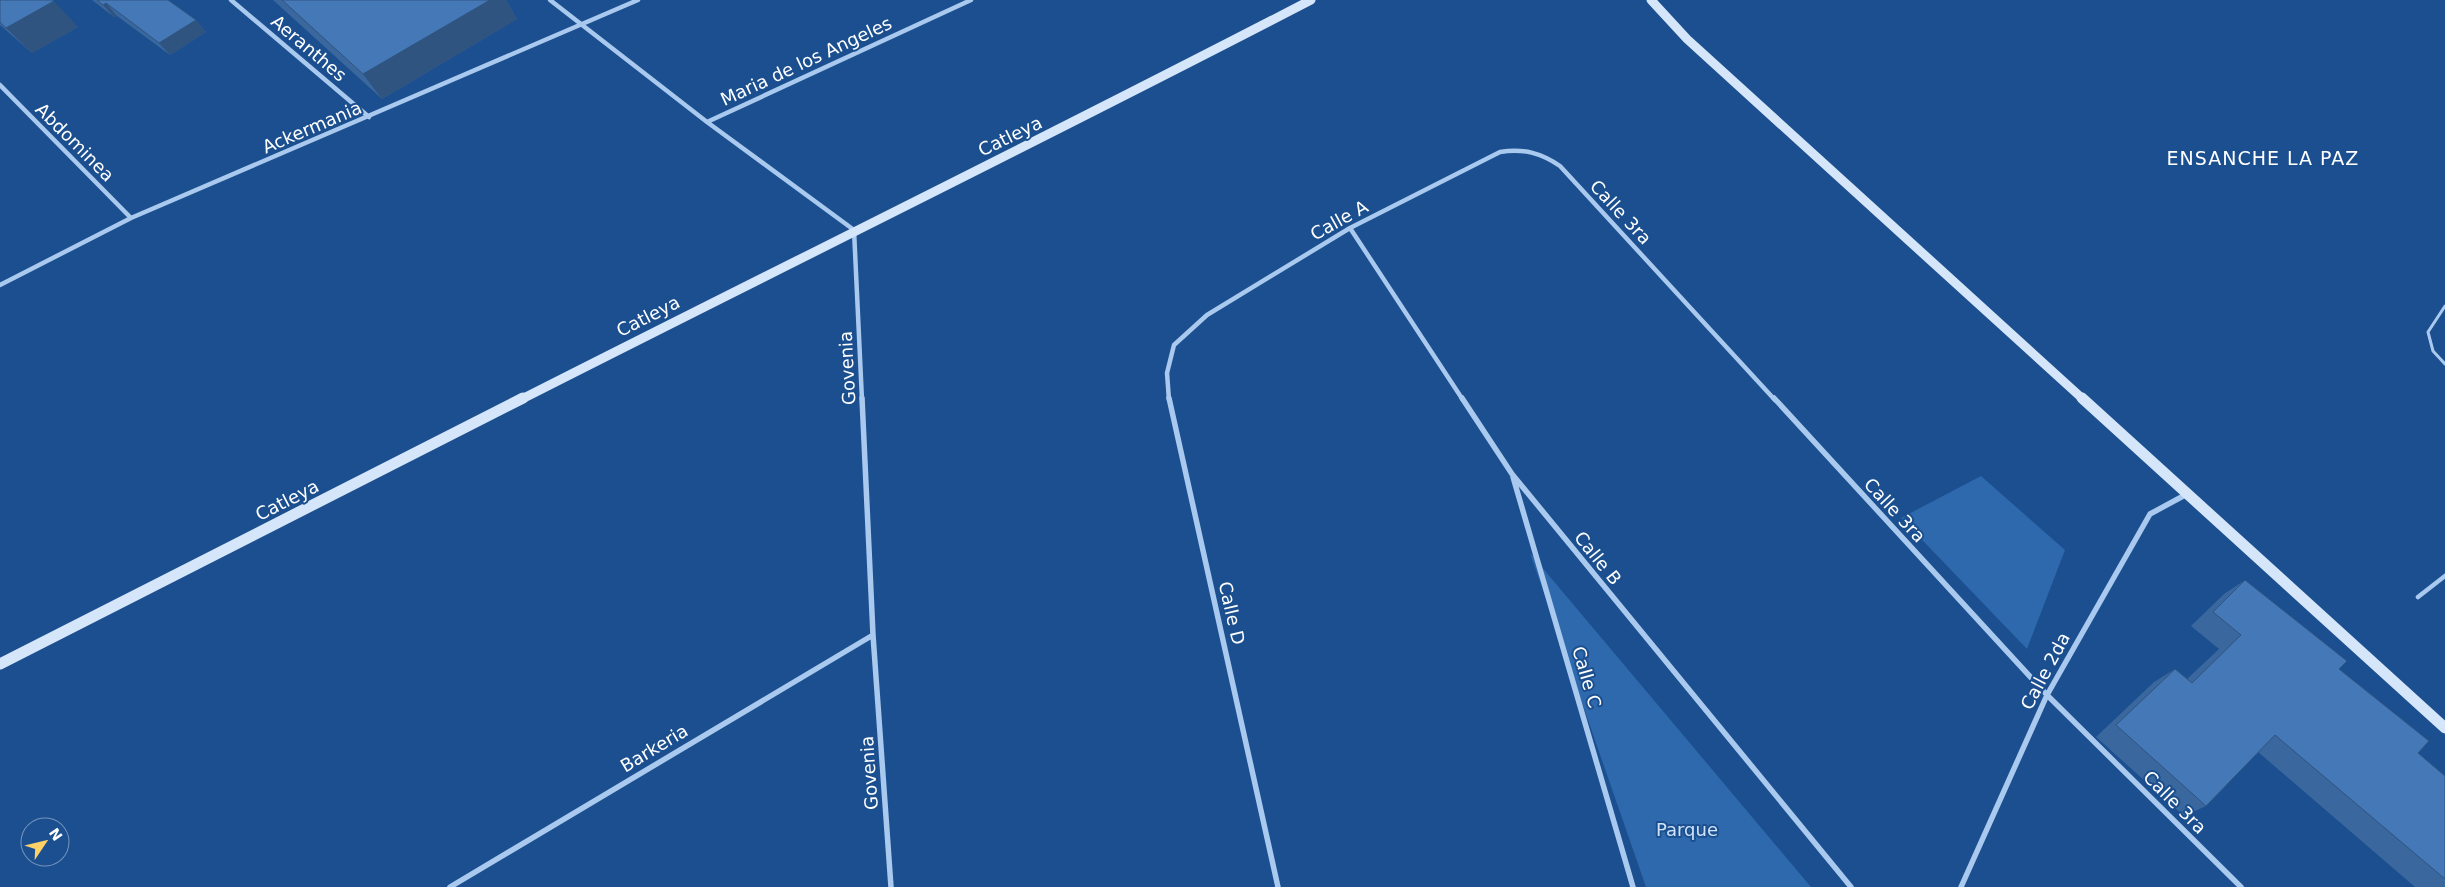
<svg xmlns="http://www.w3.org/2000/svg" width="2445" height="887" font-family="'DejaVu Sans',sans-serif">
<rect width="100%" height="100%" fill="#1b4f8f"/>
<path fill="#2e69ad" d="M 1981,476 L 2065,550 L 2027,649 L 1901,518 Z
M 1530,553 L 1811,887 L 1646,887 Z"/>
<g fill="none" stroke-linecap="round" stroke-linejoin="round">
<path stroke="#a9c9ee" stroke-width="3" d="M 2445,306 L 2428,332 L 2433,351 L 2445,364"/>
<path stroke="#a9c9ee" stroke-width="4.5" d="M 2418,597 L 2445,576"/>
<path stroke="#a9c9ee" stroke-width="4.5" d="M 231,0 L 369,117
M 550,0 L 707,122 L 854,230 L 862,400
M 0,85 L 131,218
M 707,122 L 971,0
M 1350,228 L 1463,400
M 0,285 L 131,218 L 638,0
M 1169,400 L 1167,373 L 1174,345 L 1207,315 L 1350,228 L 1500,152 C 1523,148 1541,153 1560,166 L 1775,400"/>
<path stroke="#a9c9ee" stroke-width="5.5" d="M 862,398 L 873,635 L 891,887
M 1169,398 L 1278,887
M 1462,398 L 1512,474 L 1851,887
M 1774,398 L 2047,695 L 2241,887
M 1513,477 L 1633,887
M 450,887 L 873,635
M 1961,887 L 2047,695 L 2150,514 L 2187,494"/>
<path stroke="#d6e6fa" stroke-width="9" d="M 1651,0 L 1687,39 L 2084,400
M 520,400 C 784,266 1049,136 1311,0"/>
<path stroke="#d6e6fa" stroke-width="11" d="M 2082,398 L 2445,728
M 0,664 L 523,398"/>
</g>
<path fill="#3a679d" d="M 0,0 L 78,27 L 32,53 L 0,25 Z
M 92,0 L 168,0 L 196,20 L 206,32 L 170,55 L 117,16 L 114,17 Z
M 273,0 L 506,0 L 517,19 L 382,99 Z
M 2245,580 L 2339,669 L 2418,753 L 2445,776 L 2445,887 L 2415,887 L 2258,752 L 2206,806 L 2184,816 L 2096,737 L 2154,682 L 2175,669 L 2187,679 L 2219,649 L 2191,626 L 2224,594 Z"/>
<path fill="#305480" d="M 490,0 L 506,0 L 517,19 L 382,99 L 363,74 Z
M 54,1 L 78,27 L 32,53 L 6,28 Z
M 106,3 L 117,16 L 114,17 L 103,5 Z
M 196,20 L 206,32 L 170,55 L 159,43 Z"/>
<path fill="#4478b7" stroke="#305480" d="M 0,0 L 53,0 L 54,1 L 6,28 L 0,22 Z
M 97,0 L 168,0 L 196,20 L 159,43 L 106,3 L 103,5 Z
M 282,0 L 490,0 L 363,74 Z
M 2245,580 L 2347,661 L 2339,669 L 2429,741 L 2418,753 L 2445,776 L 2445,879 L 2275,735 L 2206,806 L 2116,725 L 2175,669 L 2192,683 L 2241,635 L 2213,612 Z"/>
<g text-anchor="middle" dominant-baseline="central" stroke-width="4" stroke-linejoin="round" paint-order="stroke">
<g font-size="18" fill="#fff" stroke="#1b4f8f">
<text transform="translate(309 48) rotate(40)">Aeranthes</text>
<text transform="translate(806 61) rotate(-25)">Maria de los Angeles</text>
<text transform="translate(312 127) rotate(-23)">Ackermania</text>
<text transform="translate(1010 136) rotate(-26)">Catleya</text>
<text transform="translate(75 142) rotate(45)">Abdominea</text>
<text transform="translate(1621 212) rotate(47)">Calle 3ra</text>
<text transform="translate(1339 220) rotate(-29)">Calle A</text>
<text transform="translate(648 316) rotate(-27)">Catleya</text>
<text transform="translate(847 368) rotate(-93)">Govenia</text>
<text transform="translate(287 500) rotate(-27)">Catleya</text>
<text transform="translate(1895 510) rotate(47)">Calle 3ra</text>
<text transform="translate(1598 558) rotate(51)">Calle B</text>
<text transform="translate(1232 613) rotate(77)">Calle D</text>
<text transform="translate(2045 671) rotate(-62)">Calle 2da</text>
<text transform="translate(1587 677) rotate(74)">Calle C</text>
<text transform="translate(654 748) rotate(-31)">Barkeria</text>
<text transform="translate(869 773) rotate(-94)">Govenia</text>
<text transform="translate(2175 802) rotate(45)">Calle 3ra</text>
</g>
<g font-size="18" fill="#cfe3fa" stroke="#1b4f8f">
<text x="1687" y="829">Parque</text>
</g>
<g font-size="19" letter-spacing="1" fill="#fff" stroke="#1b4f8f">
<text x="2263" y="158">ENSANCHE LA PAZ</text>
</g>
</g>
<g transform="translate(45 842) rotate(55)"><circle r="24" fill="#1b4f8f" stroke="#7695bc"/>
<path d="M0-4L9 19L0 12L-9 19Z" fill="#ffd166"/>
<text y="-8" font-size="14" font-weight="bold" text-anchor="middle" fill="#ffffff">N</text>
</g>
</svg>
